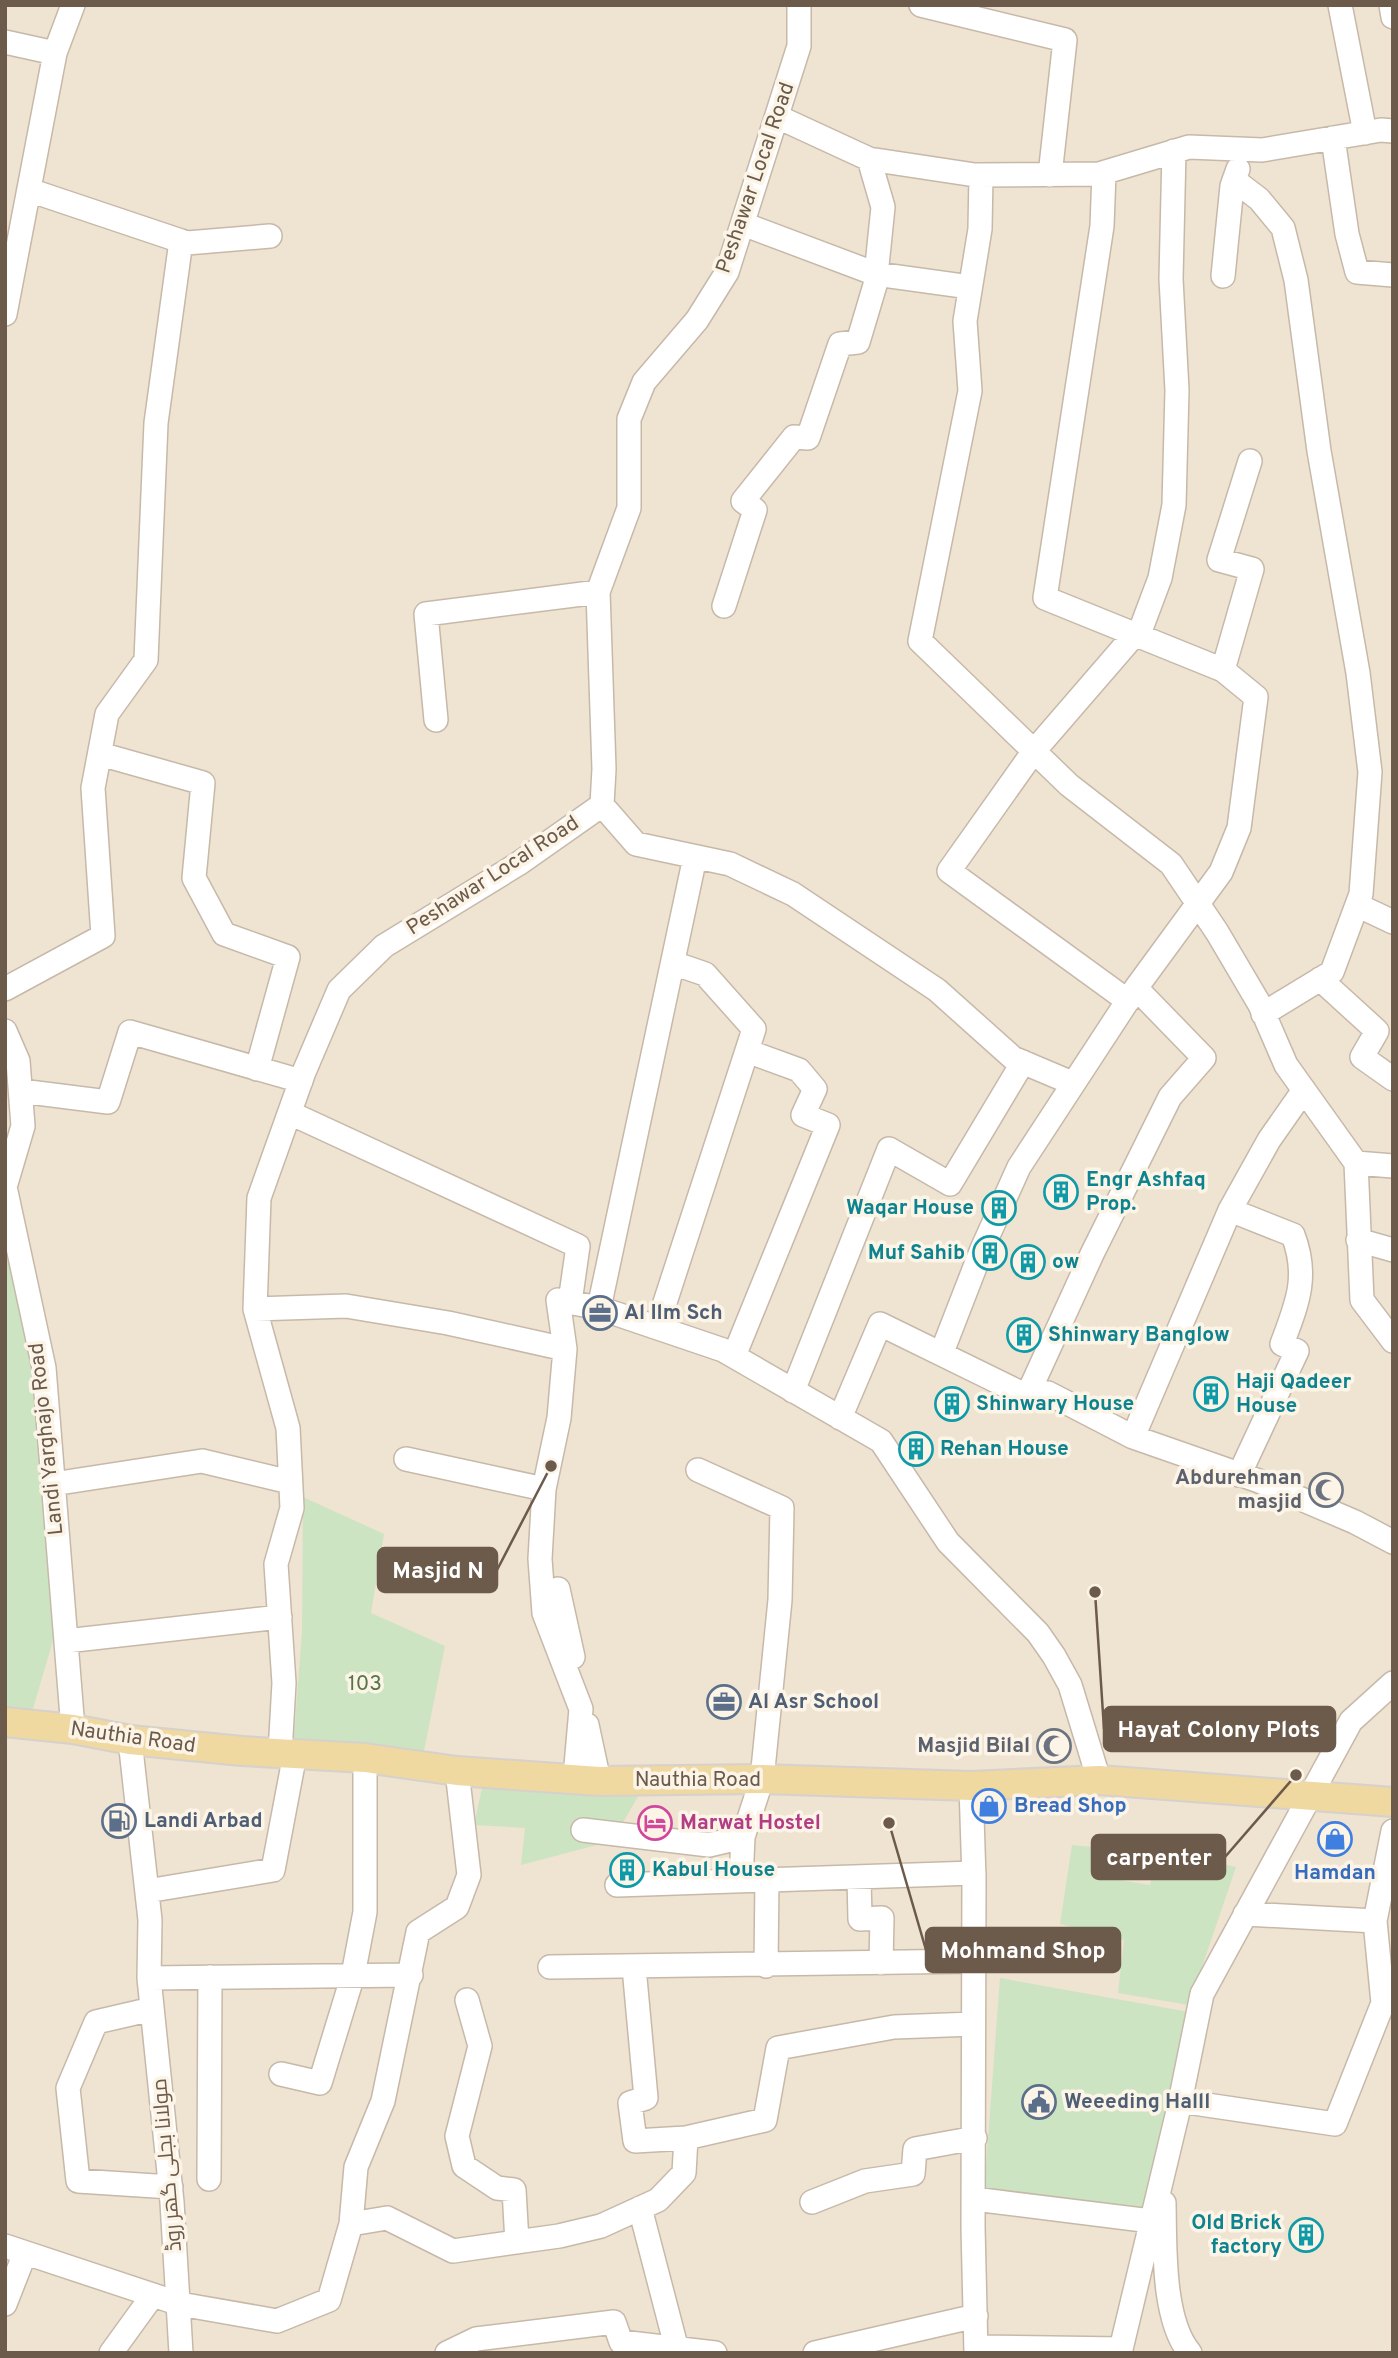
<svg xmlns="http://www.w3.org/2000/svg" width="1398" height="2358" font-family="Overpass,Cairo,sans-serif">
<rect width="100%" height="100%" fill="#f9f1e1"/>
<path fill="#efe3d1" d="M 5,5 L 1393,5 L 1393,2353 L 5,2353 Z"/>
<path fill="#cde4c2" d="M 5,1236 L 38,1384 L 56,1630 L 32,1712 L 5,1709 Z
M 303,1497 L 384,1534 L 371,1613 L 445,1646 L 424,1751 L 293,1748 L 302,1632 Z
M 482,1788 L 639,1795 L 612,1841 L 521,1865 L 525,1828 L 474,1825 Z
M 1072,1845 L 1111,1849 L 1108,1878 L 1150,1885 L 1158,1848 L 1236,1867 L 1189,2005 L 1118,1993 L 1124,1940 L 1060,1924 Z
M 1000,1978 L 1189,2012 L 1144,2211 L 984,2193 Z"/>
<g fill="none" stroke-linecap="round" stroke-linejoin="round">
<g stroke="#c7b9aa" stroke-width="26">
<path id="minor" d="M 921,5 L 1065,40 L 1050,175
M 1340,5 L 1365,133
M 1391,5 L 1393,17
M 5,42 L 55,53
M 778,117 L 869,159 L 975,175 L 1099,174 L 1189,147 L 1262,150 L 1381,130 L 1393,131
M 1333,138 L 1347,234 L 1357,272 L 1393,275
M 981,175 L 980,229 L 965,321 L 970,391 L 920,641 L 1069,785 L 1171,864 L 1217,932 L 1260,1005 L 1286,1065 L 1356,1163 L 1362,1300 L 1393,1341
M 1234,180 L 1259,199 L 1283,228 L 1296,280 L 1319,451 L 1358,673 L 1370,772 L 1361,894 L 1332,972 L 1263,1014
M 29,190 L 187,243 L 270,236
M 743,224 L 876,274 L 970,287
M 1223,276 L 1232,186 L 1238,169
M 5,314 L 55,53 L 73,5
M 724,606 L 755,510 L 743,501 L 794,437 L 808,438 L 840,344 L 858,342 L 875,285 L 883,207 L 869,159
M 1223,670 L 1252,569 L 1219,560 L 1250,461
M 436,720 L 426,614 L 598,592
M 100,754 L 203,783 L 194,878 L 224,934 L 288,957 L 257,1069
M 602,805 L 636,844 L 730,864 L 793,894 L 937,990 L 1013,1058 L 1072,1083
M 1357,905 L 1393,922
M 1320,979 L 1377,1031 L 1362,1057 L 1393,1079
M 5,989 L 103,936 L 93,788 L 107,714 L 146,660 L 156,423 L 181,241
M 1128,1001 L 949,871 L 1034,751 L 1142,626 L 1160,578 L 1174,505 L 1177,390 L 1171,279 L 1174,151
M 5,1031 L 18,1061 L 23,1126 L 5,1187 L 44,1368 L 73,1729
M 21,1091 L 108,1102 L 130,1032 L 301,1081
M 290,1113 L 578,1246 L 570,1302
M 1356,1163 L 1393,1166
M 1230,1210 L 1293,1235 C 1309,1277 1297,1304 1282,1344 L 1297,1351 L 1239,1475
M 1358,1240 L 1393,1250
M 599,1308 L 695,857
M 255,1309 L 346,1306 L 448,1323 L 565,1349 L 558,1300 L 599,1308 L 723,1350 L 881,1441 L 948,1542 L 1038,1633 L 1054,1656 L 1070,1685 L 1099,1780
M 657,1327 L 754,1029 L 705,974 L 673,963
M 565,1349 L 559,1418 L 544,1489 L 540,1559 L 544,1613 L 581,1709 L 575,1777
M 942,1352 L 982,1249 L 1019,1167 L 1136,988 L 1221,872 L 1239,828 L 1256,697 L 1223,670 L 1045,598 L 1102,226 L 1104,173
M 734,1356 L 828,1125 L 803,1115 L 815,1089 L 799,1070 L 747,1051
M 793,1391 L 889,1149 L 950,1184 L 1023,1062
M 1027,1396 L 1092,1254 L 1170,1097 L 1204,1058 L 1136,988
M 840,1418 L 880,1324 L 1027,1396 L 1048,1393 L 1133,1437 L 1259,1481 L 1355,1522 L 1393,1542
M 1133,1437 L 1230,1210 L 1269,1140 L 1304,1090
M 406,1459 L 544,1489
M 698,1470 L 782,1508 L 780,1600 L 762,1779 L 743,1837 L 741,1880
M 53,1484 L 202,1461 L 290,1482
M 558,1589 L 573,1657
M 66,1641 L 280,1617
M 587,1725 L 599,1781
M 130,1740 L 150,1920 L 149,1978 L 172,2202 L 181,2353
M 280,1753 L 284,1683 L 276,1564 L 292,1508 L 288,1428 L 255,1309 L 259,1198 L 304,1072 L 339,990 L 384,946 L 518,864 L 602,805 L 604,769 L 598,592 L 629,508 L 629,419 L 644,382 L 697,320 L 727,272 L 799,46 L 799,5
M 971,1786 L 974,1879 L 973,2227 L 976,2353
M 583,1830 L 709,1845 L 743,1837
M 859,1878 L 860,1919 L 882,1918 L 881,1963
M 617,1885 L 974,1873
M 147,1891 L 273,1870 L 295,1754
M 1375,1921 L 1393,1831
M 766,1966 L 767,1879
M 550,1967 L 975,1961
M 634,1967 L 646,2098 L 630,2103 L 635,2141 L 686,2138
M 149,1978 L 411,1975
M 467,2000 L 480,2046 L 457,2136 L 464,2166 L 497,2188 L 514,2190 L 517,2242
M 152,2009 L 96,2022 L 68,2088 L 78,2181 L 171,2187
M 281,2074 L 320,2083 L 353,1975 L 365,1912 L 365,1758
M 1180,2101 L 1335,2124 L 1383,2003 L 1375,1921 L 1245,1914
M 209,2179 L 210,1977
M 974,2199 L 1151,2221
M 812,2202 L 865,2181 L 913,2174 L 915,2149 L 975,2138
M 1164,2203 C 1165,2245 1162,2320 1190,2353
M 640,2208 L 676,2346
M 351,2224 L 356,2167 L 383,2101 L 418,1932 L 457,1907 L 469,1875 L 457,1771
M 5,2246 L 180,2304 L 277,2321 L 329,2300 L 351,2224 L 387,2218 L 453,2251 L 559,2236 L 601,2226 L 658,2200 L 684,2173 L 686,2138 L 765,2120 L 778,2048 L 894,2027 L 973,2024
M 5,2304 L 25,2253
M 976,2347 L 1121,2349 L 1179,2107 L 1202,1994 L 1351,1721 L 1393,1683
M 111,2353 L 153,2295
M 447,2353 L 476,2339 L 614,2322 L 621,2342 L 715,2353
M 815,2353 L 976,2316"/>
</g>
<g stroke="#d6d1cd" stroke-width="32">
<path id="major" d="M 5,1722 L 73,1729 L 130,1740 L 242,1751 L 365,1758 L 457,1771 L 599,1781 L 762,1779 L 971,1786 L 1099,1780 L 1393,1802"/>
</g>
<use href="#minor" stroke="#fff" stroke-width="23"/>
<use href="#major" stroke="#f0d8a1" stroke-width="28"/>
</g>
<defs>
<g id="building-ring" transform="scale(1.75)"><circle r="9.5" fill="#fcf5e7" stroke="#0f9aa8" stroke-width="1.5"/><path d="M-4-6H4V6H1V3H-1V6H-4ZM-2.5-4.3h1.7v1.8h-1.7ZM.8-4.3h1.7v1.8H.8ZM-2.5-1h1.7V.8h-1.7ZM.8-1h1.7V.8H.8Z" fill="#0f9aa8"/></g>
<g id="office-ring" transform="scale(1.75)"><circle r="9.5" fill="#fcf5e7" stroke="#5c6f8a" stroke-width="1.5"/><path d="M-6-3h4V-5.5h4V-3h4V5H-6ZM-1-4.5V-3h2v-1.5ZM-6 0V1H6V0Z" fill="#5c6f8a"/></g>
<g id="mosque-ring" transform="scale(1.75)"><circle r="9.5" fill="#fcf5e7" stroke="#6b7280" stroke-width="1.5"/><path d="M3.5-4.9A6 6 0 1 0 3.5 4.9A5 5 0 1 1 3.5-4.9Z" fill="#6b7280"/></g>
<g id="shop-ring" transform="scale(1.75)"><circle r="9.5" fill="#fcf5e7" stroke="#3f7fe0" stroke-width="1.5"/><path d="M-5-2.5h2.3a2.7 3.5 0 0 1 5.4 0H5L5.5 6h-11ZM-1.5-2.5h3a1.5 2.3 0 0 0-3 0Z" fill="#3f7fe0"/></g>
<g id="fuel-ring" transform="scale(1.75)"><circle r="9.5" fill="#fcf5e7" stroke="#5c6f8a" stroke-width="1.5"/><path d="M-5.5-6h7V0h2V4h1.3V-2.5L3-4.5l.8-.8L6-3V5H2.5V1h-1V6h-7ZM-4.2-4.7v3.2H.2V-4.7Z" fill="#5c6f8a"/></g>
<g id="hotel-ring" transform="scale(1.75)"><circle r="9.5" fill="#fcf5e7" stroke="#d1479c" stroke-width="1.5"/><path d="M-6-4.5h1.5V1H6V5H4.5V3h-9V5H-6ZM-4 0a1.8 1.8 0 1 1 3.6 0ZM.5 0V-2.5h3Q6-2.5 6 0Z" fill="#d1479c"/></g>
<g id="civic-ring" transform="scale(1.75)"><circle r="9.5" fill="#fcf5e7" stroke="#5c6f8a" stroke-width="1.5"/><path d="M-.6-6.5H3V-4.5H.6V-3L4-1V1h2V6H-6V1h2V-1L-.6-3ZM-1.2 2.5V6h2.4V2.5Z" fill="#5c6f8a"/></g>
</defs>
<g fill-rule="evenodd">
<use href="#building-ring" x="1061" y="1192"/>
<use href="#building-ring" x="999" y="1208"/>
<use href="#building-ring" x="990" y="1253"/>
<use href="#building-ring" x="1028" y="1262"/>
<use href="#office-ring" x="600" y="1313"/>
<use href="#building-ring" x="1024" y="1335"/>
<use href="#building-ring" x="1211" y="1394"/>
<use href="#building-ring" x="952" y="1404"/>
<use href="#building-ring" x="916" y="1449"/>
<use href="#mosque-ring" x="1326" y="1490"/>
<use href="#office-ring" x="724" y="1702"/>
<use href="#mosque-ring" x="1054" y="1746"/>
<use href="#shop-ring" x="989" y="1806"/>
<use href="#fuel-ring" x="119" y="1821"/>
<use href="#hotel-ring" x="655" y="1823"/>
<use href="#shop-ring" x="1335" y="1839"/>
<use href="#building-ring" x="627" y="1870"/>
<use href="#civic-ring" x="1039" y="2102"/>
<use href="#building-ring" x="1306" y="2235"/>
</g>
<g text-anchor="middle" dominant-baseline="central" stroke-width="7" stroke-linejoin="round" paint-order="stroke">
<g font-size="21" fill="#6c5a4b" stroke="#fcf5e7">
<text transform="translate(756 178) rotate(-71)">Peshawar Local Road</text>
<text transform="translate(493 876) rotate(-33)">Peshawar Local Road</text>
<text transform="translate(47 1439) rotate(-96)">Landi Yarghajo Road</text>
<text transform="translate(133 1738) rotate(8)">Nauthia Road</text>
<text x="698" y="1780">Nauthia Road</text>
<text transform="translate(168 2165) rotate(-95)">مولانا بجلی گھر روڈ</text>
</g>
<g font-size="21" font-weight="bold" fill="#0d838f" stroke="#fcf5e7" text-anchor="start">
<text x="1086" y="1180">Engr Ashfaq<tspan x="1086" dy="24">Prop.</tspan></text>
<text x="974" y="1208" text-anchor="end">Waqar House</text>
<text x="965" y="1253" text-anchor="end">Muf Sahib</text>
<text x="1052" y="1262">ow</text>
<text x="1048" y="1335">Shinwary Banglow</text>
<text x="1236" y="1382">Haji Qadeer<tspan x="1236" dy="24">House</tspan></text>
<text x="976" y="1404">Shinwary House</text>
<text x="940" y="1449">Rehan House</text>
<text x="652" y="1870">Kabul House</text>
<text x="1282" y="2223" text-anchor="end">Old Brick<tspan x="1282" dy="24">factory</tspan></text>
</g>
<g font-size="21" font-weight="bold" fill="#4e5e75" stroke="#fcf5e7" text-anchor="start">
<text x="624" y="1313">Al Ilm Sch</text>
<text x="748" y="1702">Al Asr School</text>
<text x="144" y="1821">Landi Arbad</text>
<text x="1064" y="2102">Weeeding Halll</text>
</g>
<g font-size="21" font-weight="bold" fill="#5b616d" stroke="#fcf5e7" text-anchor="end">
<text x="1302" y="1478">Abdurehman<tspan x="1302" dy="24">masjid</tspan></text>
<text x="1030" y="1746">Masjid Bilal</text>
</g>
<g font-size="21" fill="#537748" stroke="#fcf5e7">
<text x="365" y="1684">103</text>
</g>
<g font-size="21" font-weight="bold" fill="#366cbe" stroke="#fcf5e7" text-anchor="start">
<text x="1014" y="1806">Bread Shop</text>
<text x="1335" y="1873" text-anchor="middle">Hamdan</text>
</g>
<g font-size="21" font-weight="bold" fill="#b23c85" stroke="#fcf5e7" text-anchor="start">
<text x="680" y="1823">Marwat Hostel</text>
</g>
</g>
<path fill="none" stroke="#6c5a4b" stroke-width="2.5" d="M551 1466L497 1570M1095 1592L1104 1729M1296 1775L1225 1857M889 1823L926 1950"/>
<g fill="#6c5a4b" stroke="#fcf5e7" stroke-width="2.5">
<circle cx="551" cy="1466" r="7"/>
<circle cx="1095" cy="1592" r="7"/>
<circle cx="1296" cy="1775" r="7"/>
<circle cx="889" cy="1823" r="7"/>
</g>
<g fill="#6c5a4b" stroke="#6c5a4b" stroke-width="2.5">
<rect x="378" y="1548" width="119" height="44" rx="7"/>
<rect x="1104" y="1707" width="231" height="44" rx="7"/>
<rect x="1092" y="1835" width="133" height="44" rx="7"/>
<rect x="926" y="1928" width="194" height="44" rx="7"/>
</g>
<g font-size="23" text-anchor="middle" font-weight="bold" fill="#fff">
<text x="438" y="1578">Masjid N</text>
<text x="1219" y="1737">Hayat Colony Plots</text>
<text x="1159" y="1865">carpenter</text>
<text x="1023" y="1958">Mohmand Shop</text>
</g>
<rect width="1398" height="2358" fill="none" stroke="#6c5a4b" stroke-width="14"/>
</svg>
